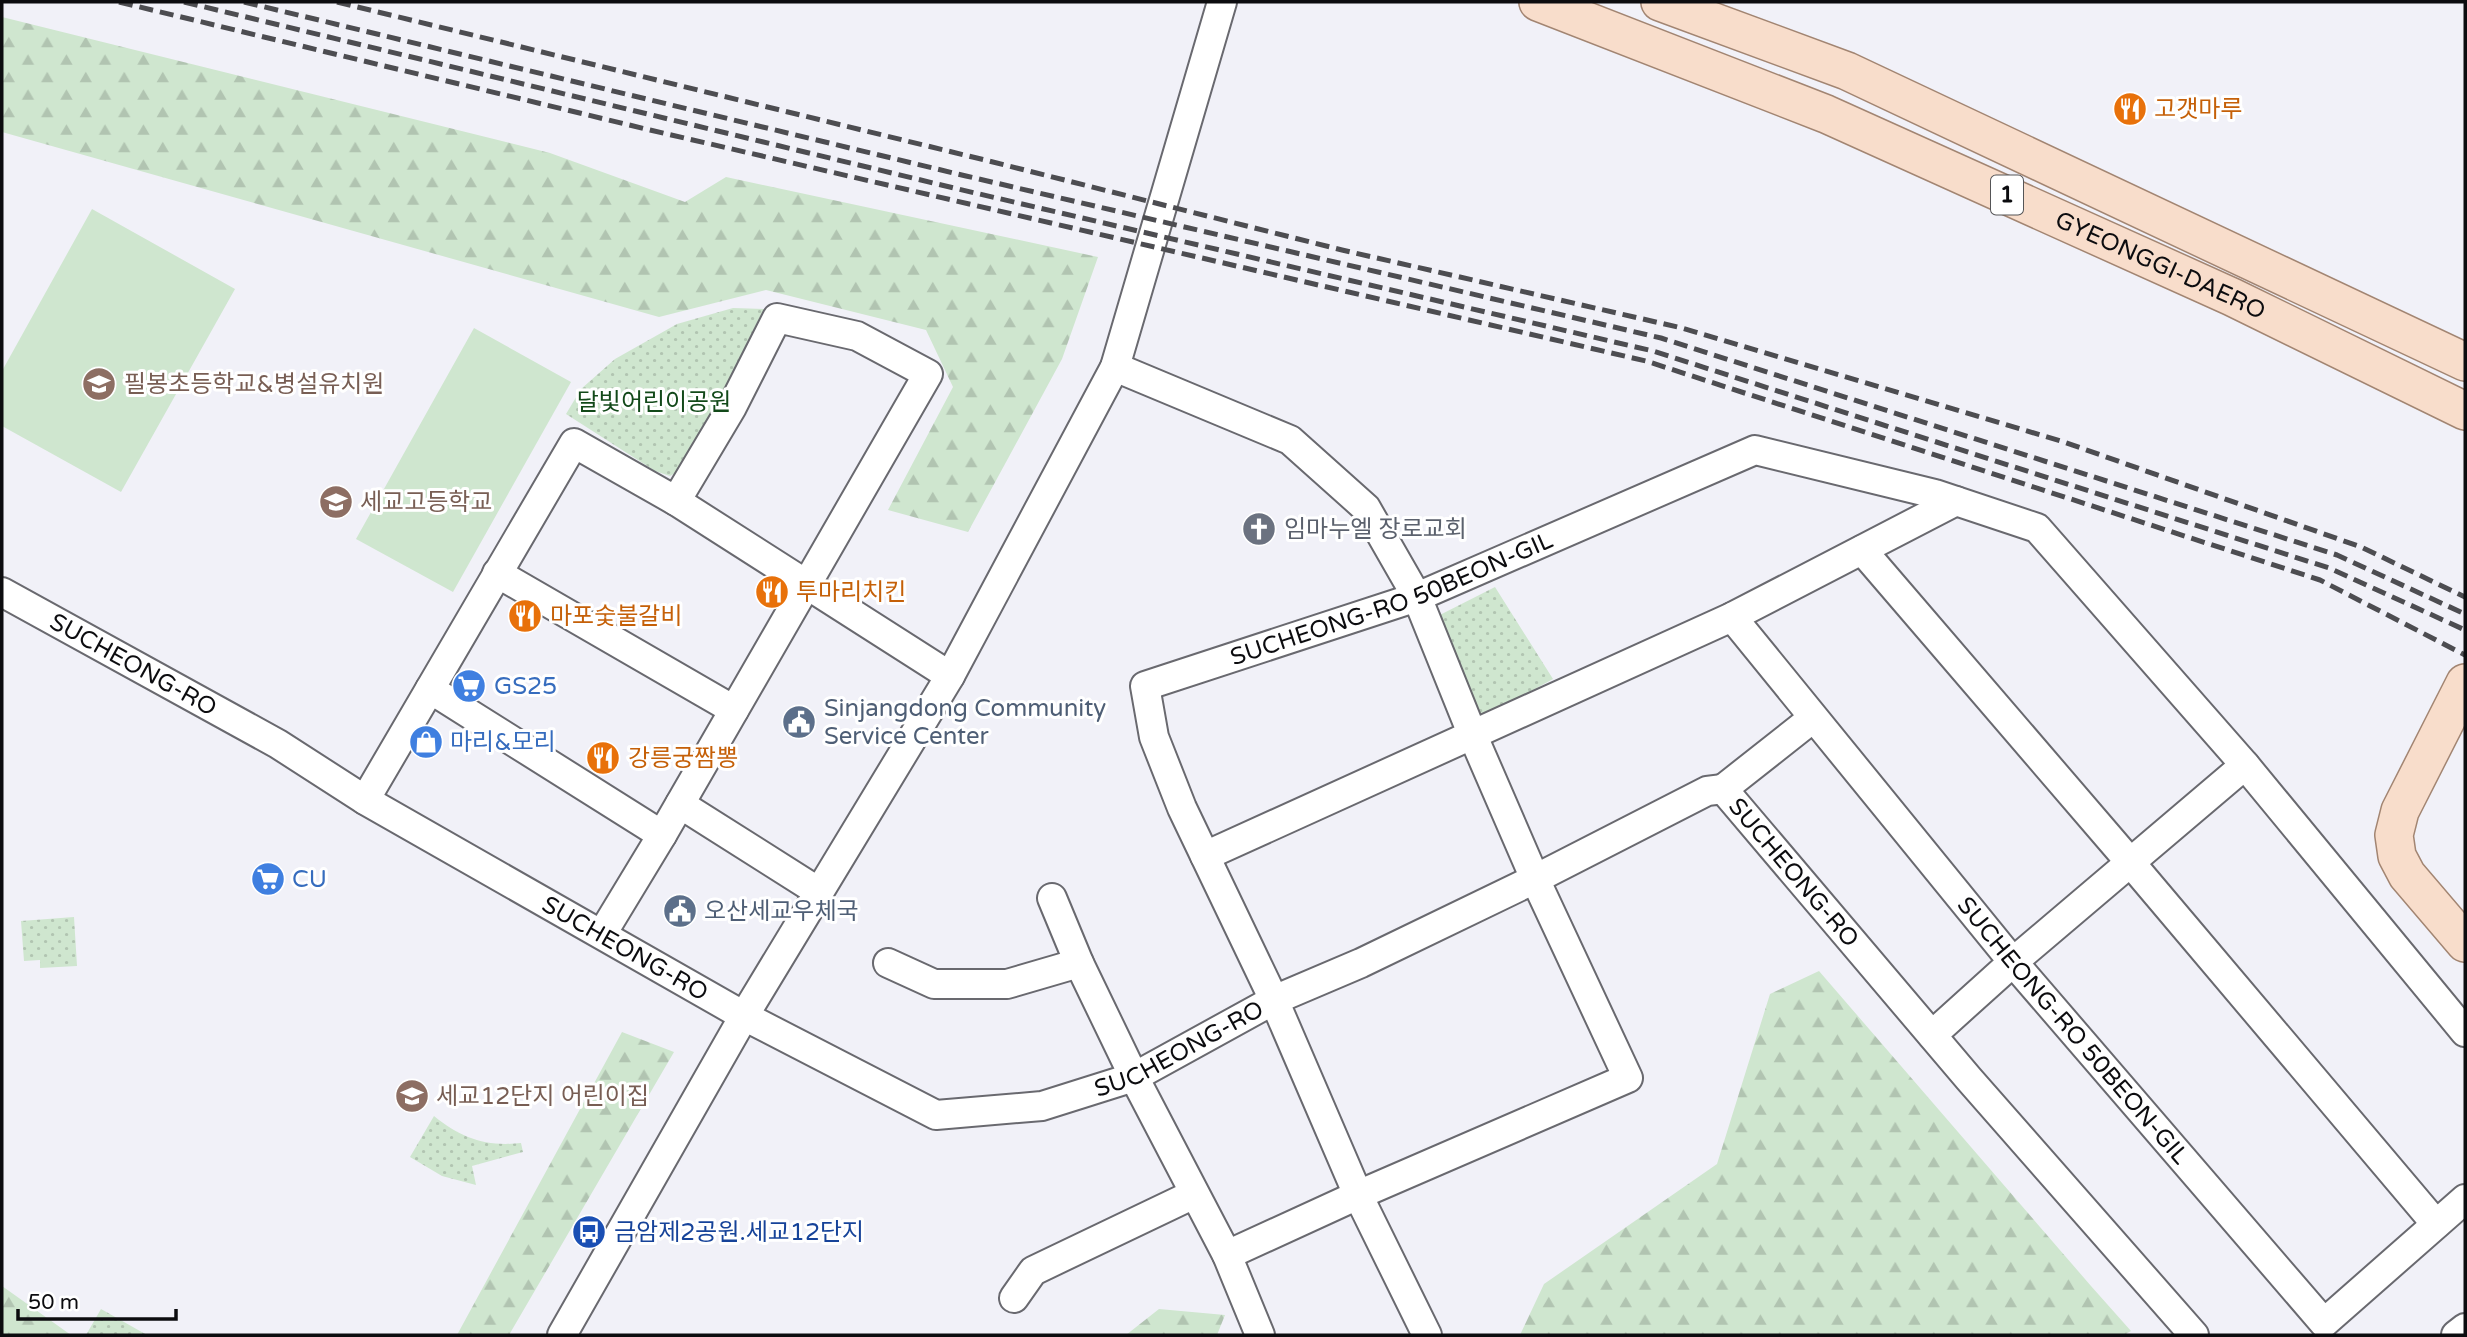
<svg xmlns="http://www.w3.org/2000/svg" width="2467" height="1337" font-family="'Varela Round','Noto Sans KR',sans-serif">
<defs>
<pattern id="forest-firs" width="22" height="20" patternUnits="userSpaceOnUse" patternTransform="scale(1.75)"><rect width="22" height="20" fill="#cfe6cf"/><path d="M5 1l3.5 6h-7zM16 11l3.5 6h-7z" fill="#b1c4b1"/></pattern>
<pattern id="park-dots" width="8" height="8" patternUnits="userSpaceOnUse" patternTransform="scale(1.75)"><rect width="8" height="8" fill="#cfe6cf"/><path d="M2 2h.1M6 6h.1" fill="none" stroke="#b1c4b1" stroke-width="1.8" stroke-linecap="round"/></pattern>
</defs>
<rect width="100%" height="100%" fill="#f1f1f8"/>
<path fill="url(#forest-firs)" d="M 2,17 L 550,153 L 685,202 L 726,177 L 1098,257 L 1062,359 L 968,532 L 888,510 L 953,387 L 926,330 L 766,290 L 659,317 L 2,132 Z
M 1819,971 L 2091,1286 L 2131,1331 L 2124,1335 L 1520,1335 L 1544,1284 L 1717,1164 L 1770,994 Z
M 622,1032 L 674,1052 L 509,1335 L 457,1335 Z
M 2,1286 L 71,1335 L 2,1335 Z
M 1159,1309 L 1225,1315 L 1217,1335 L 1126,1335 Z"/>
<path fill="url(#park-dots)" d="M 733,308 L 764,309 L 684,468 L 670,476 L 655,471 L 566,414 L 581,389 L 615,359 L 677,324 Z
M 1495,587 L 1553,679 L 1471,724 L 1426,622 Z
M 74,917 L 77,966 L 40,968 L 40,960 L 24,961 L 21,921 Z
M 434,1116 C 461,1138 486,1147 521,1143 L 523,1152 L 472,1166 L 476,1185 L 442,1176 L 410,1157 Z
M 101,1309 L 147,1335 L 86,1335 Z"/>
<path fill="#cfe6cf" d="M 92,209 L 235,289 L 121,492 L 2,426 L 2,371 Z
M 474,328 L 571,382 L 453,592 L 356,539 Z"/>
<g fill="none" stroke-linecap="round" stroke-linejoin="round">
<g stroke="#69696f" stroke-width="32">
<g id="minor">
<path d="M 1115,367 L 1290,440 L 1366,508 L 1417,597 L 1473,736 L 1535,879 L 1628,1078 L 1358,1195 L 1227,1255"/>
<path d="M 676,501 L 950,676"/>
<path d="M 1862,550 L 2130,862 L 2436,1224"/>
<path d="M 497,573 L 734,710"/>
<path id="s1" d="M 2,592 L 278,744 L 365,800 L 744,1016 L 936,1115 L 1042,1106 L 1134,1077 L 1274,1000 L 1361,963 L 1535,879 L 1707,791 L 1723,789 L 1969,1079 L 2194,1335"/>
<path id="s2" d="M 1732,617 L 2013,962 L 2324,1323 L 2465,1199"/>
<path d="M 430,689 L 662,835"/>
<path d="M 1723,789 L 1813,718"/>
<path d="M 365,800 L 574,443 L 676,501 L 732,407 L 777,318 L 857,336 L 928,374 L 662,835 L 602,934"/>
<path d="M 680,804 L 819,892"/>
<path d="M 1205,856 L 1732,617 L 1956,501"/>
<path d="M 1052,898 L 1079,963 L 1134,1077 L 1227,1255 L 1260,1335"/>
<path d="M 888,963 L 934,984 L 1007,984 L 1079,963"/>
<path d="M 1932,1035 L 2013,962 L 2245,765"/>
<path d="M 1014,1298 L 1033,1271 L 1194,1194"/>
<path d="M 562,1335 L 744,1016 L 950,676 L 1115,367 L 1222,2"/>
<path id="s3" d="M 1427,1335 L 1358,1195 L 1274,1000 L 1182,808 L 1154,737 L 1145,686 L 1417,597 L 1755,450 L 1935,494 L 2037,528 L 2245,765 L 2465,1032"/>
<path d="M 2456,1335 L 2465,1328"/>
</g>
</g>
<g stroke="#a28572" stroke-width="40">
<g id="major">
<path id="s4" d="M 1538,2 L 1826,114 L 2232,297 L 2465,411"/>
<path d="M 1660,2 L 1847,71 L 2465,362"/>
<path d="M 2465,683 L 2400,811 L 2394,835 L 2397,856 L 2407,875 L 2465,943"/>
</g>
</g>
<use href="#minor" stroke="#fff" stroke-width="28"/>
<use href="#major" stroke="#f8ddcb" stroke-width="37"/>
<path stroke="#4d4d51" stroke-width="5" stroke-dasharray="14 7" stroke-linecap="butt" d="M 119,2 L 650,130 L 1646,361 L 2320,580 L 2465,655
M 184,2 L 958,189 L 1653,351 L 2329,568 L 2465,630
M 244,2 L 966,176 L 1661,338 L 2337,555 L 2465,614
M 337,2 L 989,161 L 1342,250 L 1682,328 L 2064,442 L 2361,547 L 2465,597"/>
</g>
<defs>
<g id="restaurant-disc" transform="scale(1.75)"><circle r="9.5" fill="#e8710a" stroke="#fff"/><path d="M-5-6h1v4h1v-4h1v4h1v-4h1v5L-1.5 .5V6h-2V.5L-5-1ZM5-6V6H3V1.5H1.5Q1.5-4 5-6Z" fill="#fff"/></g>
<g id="school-disc" transform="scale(1.75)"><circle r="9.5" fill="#8d6e63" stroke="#fff"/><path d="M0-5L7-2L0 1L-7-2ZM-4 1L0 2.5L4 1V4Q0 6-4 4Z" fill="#fff"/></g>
<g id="church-disc" transform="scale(1.75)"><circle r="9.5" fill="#6b7280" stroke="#fff"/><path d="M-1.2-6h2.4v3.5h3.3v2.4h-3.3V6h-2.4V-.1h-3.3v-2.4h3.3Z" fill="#fff"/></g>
<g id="supermarket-disc" transform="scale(1.75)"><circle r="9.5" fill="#3f7fe0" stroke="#fff"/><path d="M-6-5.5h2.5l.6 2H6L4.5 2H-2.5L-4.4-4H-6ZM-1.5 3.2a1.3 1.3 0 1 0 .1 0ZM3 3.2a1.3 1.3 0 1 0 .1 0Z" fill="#fff"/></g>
<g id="civic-disc" transform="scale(1.75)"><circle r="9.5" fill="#5c6f8a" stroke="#fff"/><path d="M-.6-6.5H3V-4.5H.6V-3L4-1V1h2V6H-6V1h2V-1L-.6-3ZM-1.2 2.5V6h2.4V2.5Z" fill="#fff"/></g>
<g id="shop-disc" transform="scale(1.75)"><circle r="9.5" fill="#3f7fe0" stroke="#fff"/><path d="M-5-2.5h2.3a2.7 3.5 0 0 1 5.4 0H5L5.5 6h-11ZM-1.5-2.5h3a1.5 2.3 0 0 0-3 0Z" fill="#fff"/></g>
<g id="bus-disc" transform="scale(1.75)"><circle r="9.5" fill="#1a4fb4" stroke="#fff"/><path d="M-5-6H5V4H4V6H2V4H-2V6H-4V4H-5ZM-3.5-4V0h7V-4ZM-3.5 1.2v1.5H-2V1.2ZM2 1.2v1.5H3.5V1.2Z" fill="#fff"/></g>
</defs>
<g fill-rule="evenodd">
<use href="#restaurant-disc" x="2130" y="109"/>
<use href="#school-disc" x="99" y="384"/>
<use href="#school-disc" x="336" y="502"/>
<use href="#church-disc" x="1259" y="529"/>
<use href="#restaurant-disc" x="772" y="592"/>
<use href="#restaurant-disc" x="525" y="616"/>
<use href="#supermarket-disc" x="469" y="686"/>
<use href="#civic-disc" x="799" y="722"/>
<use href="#shop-disc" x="426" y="742"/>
<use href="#restaurant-disc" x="603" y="758"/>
<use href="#supermarket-disc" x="268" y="879"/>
<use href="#civic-disc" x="680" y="911"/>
<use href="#school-disc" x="412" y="1096"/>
<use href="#bus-disc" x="589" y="1232"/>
</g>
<g text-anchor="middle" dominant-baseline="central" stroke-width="6" stroke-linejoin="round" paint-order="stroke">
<rect fill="#fff" stroke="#555557" stroke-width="2" x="1991" y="175.5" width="32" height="39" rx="5"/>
<g font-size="23" font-weight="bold" fill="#0c0c0f">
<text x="2007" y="195">1</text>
</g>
<g font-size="24" fill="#c56008" stroke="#fff" text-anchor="start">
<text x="2154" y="109">고갯마루</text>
<text x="796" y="592">투마리치킨</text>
<text x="550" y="616">마포숯불갈비</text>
<text x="628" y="758">강릉궁짬뽕</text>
</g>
<g font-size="24" fill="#0c0c0f" stroke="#fff">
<text stroke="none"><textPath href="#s4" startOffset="676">GYEONGGI-DAERO</textPath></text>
<text stroke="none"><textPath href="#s3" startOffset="971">SUCHEONG-RO 50BEON-GIL</textPath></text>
<text stroke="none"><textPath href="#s1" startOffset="150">SUCHEONG-RO</textPath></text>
<text stroke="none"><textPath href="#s1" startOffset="2040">SUCHEONG-RO</textPath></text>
<text stroke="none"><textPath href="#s1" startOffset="718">SUCHEONG-RO</textPath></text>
<text stroke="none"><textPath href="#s2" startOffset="536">SUCHEONG-RO 50BEON-GIL</textPath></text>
<text stroke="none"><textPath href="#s1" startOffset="1326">SUCHEONG-RO</textPath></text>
</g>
<g font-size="24" fill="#785e54" stroke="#fff" text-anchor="start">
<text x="124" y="384">필봉초등학교&amp;병설유치원</text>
<text x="360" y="502">세교고등학교</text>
<text x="436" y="1096">세교12단지 어린이집</text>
</g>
<g font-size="24" fill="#124919" stroke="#fff">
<text x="654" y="402">달빛어린이공원</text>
</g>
<g font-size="24" fill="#5b616d" stroke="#fff" text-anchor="start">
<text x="1284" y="529">임마누엘 장로교회</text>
</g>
<g font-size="24" fill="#366cbe" stroke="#fff" text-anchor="start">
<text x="494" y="686">GS25</text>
<text x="450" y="742">마리&amp;모리</text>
<text x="292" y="879">CU</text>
</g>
<g font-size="24" fill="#4e5e75" stroke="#fff" text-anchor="start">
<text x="824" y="708">Sinjangdong Community<tspan x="824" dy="28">Service Center</tspan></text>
<text x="704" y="911">오산세교우체국</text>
</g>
<g font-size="24" fill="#164399" stroke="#fff" text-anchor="start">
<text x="614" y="1232">금암제2공원.세교12단지</text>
</g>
</g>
<rect width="2467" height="1337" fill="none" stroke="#0c0c0f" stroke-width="7"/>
<path d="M18 1309v10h158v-10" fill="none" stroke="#0c0c0f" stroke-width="3.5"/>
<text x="28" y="1309" font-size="21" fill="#0c0c0f" stroke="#ffffff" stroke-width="5" paint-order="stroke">50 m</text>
</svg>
